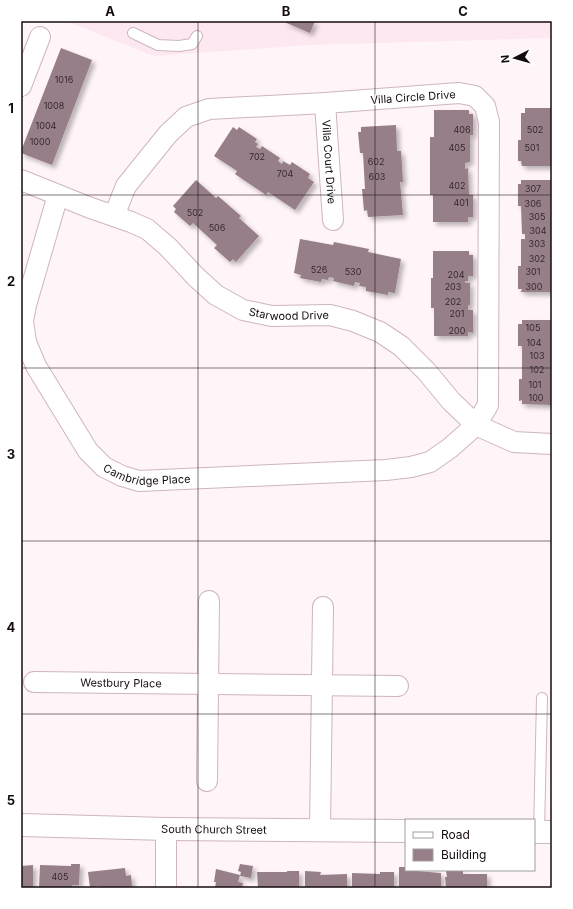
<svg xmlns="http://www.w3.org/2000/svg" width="573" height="909" font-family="Inter,sans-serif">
<defs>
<filter id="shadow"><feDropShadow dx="3.5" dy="3.5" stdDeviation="2" flood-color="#0004"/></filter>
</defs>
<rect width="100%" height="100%" fill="#fff4f8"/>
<path fill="#fde8f1" d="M 65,21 L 552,21 L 552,38 L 309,45 L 154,56 Z"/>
<path fill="#977f89" filter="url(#shadow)" d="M 282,21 L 315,21 L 310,33 Z
M 61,48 L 92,60 L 52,165 L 21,153 L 21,151 Z
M 525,108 L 552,108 L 552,166 L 522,166 L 521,161 L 518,161 L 518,140 L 521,140 L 521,113 L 525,113 Z
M 434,110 L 469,110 L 469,114 L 473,114 L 473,135 L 470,135 L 470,162 L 465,163 L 465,169 L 468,168 L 469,195 L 473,195 L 473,217 L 468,217 L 468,222 L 433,222 L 433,195 L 430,195 L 430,137 L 434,137 Z
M 396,125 L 397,151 L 401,151 L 403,182 L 400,182 L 403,215 L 368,217 L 367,210 L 364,211 L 362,189 L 365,189 L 363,153 L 360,153 L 358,132 L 361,132 L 361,127 Z
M 233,127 L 237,130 L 239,127 L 257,139 L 255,142 L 258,144 L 256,147 L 260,149 L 262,146 L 280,158 L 278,161 L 282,164 L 283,161 L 290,165 L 292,162 L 310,174 L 308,178 L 314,182 L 295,210 L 268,192 L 266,195 L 235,174 L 237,171 L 214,156 Z
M 196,180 L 216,198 L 218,196 L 241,216 L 239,218 L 259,236 L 236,262 L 233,259 L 230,262 L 214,248 L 217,245 L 193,223 L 190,226 L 174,212 L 176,209 L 173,206 Z
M 521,180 L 552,180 L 552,292 L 521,292 L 522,289 L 518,289 L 518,266 L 521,266 L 521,239 L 525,239 L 525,234 L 522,234 L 521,206 L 518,206 L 518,184 L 521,184 Z
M 300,239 L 333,245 L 334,242 L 369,249 L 368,252 L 401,259 L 395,293 L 388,292 L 388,295 L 366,291 L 366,287 L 359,286 L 360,283 L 355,282 L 354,286 L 333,281 L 334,278 L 329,277 L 328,280 L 322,279 L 321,282 L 300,278 L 301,275 L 294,273 Z
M 433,251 L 469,251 L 469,255 L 473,255 L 473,276 L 468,276 L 468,281 L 465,281 L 465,283 L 470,283 L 470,305 L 468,305 L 468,310 L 473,310 L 473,333 L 468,332 L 468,336 L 434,336 L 434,308 L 431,308 L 431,278 L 433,278 Z
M 522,320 L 552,320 L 552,405 L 522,404 L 522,400 L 519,401 L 519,379 L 522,379 L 522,346 L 518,346 L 518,324 L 522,324 Z
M 71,864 L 80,864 L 79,885 L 72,885 L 72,888 L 39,888 L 40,865 L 71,866 Z
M 240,864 L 253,866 L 251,878 L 240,876 L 241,872 L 238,871 Z
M 33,865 L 33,888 L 21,888 L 21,866 Z
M 399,867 L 406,867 L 406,870 L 441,873 L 441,888 L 399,888 Z
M 125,868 L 126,876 L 131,875 L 132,888 L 100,888 L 99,886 L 90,888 L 88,872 Z
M 216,869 L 240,875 L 238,882 L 243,883 L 242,888 L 215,888 L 216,882 L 214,882 Z
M 287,871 L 299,871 L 299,888 L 258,888 L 257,872 L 287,872 Z
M 305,871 L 321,872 L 320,875 L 347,874 L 347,888 L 305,888 Z
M 446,871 L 463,871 L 463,874 L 487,874 L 487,888 L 446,888 L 445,877 L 447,877 Z
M 380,872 L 394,872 L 394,888 L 352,888 L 352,873 L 380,874 Z"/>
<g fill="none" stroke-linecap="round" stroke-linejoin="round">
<g stroke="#ceb5c0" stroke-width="12">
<path id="lane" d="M 133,33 L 158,45 L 179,46 L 192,44 L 197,36
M 539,832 L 542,698"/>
</g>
<g stroke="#ceb5c0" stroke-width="22">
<g id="street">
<path d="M 21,86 L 40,37"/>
<path id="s1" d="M 325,103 L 333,220"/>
<path id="s2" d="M 21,180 L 88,207 L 131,222 L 147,229 L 168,247 L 196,277 L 216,295 L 243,310 L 272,316 L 330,315 L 353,321 L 380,332 L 401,346 L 427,372 L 451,401 L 476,425 L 514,442 L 552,444"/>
<path id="s3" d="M 58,195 L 26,305 L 23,321 L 26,342 L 36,366 L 88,451 L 104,467 L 122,476 L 139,481 L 386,470 L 411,467 L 430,462 L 450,448 L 476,425 L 488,405 L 489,122 L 485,106 L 475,96 L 459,93 L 325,103 L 209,109 L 186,117 L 168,134 L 126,186 L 114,216"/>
<path id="s4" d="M 34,682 L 398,686"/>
<path d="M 207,781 L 209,601"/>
<path d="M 320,830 L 323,607"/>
<path d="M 166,888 L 166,829"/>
</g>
</g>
<g stroke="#ceb5c0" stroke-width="24">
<g id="secondary">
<path id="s5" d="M 21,825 L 166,829 L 406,831"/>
<path d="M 534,832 L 552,832"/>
</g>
</g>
<use href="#lane" stroke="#fff" stroke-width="10"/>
<use href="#street" stroke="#fff" stroke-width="20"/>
<use href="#secondary" stroke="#fff" stroke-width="22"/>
</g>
<path fill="none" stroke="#150c10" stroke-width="1" stroke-opacity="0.55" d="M 198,21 L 198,888M 375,21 L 375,888M 21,195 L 552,195M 21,368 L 552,368M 21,541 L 552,541M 21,714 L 552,714"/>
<g text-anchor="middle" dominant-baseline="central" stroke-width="3" stroke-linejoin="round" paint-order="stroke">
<g font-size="9" fill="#36292e">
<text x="64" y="79">1016</text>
<text x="54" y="105">1008</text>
<text x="46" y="125">1004</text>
<text x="462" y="129">406</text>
<text x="535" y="129">502</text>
<text x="40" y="141">1000</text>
<text x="457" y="147">405</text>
<text x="532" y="147">501</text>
<text x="257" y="156">702</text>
<text x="376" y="161">602</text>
<text x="285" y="173">704</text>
<text x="377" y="176">603</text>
<text x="457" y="185">402</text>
<text x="533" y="188">307</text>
<text x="461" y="202">401</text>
<text x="533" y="203">306</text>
<text x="195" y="212">502</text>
<text x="537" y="216">305</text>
<text x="217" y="227">506</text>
<text x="538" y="230">304</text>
<text x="537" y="243">303</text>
<text x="537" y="258">302</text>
<text x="319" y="269">526</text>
<text x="353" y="271">530</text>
<text x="533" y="271">301</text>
<text x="456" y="274">204</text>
<text x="453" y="286">203</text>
<text x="534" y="286">300</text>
<text x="453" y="301">202</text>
<text x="457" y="313">201</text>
<text x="533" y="327">105</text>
<text x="457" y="330">200</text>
<text x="534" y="342">104</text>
<text x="537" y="355">103</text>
<text x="537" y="369">102</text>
<text x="535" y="384">101</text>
<text x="536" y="397">100</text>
<text x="60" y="876">405</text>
</g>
<g font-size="11" fill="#150c10" stroke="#fff">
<text transform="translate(413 97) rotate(-4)">Villa Circle Drive</text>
<text stroke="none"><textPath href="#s1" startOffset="59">Villa Court Drive</textPath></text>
<text stroke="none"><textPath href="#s2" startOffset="308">Starwood Drive</textPath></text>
<text stroke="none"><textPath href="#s3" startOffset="345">Cambridge Place</textPath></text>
<text stroke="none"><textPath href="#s4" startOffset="87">Westbury Place</textPath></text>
<text stroke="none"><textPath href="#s5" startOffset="193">South Church Street</textPath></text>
</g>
</g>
<rect width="573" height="909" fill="none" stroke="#ffffff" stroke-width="44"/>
<rect x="405" y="819" width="130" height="52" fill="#ffffff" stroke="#a19e9f"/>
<rect x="413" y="832" width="20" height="6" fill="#ffffff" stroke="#a19e9f"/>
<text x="441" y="839" font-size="12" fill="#150c10">Road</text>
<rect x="413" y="849" width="20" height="12" fill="#977f89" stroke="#a19e9f"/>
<text x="441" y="859" font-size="12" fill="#150c10">Building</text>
<g transform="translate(515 58) rotate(264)" stroke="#ffffff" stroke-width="3" paint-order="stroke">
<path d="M0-3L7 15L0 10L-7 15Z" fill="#150c10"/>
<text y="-6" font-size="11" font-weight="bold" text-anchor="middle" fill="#150c10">N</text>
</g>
<rect x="22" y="22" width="529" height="865" fill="none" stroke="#150c10" stroke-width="1.5"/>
<g font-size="13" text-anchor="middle" font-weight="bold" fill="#150c10">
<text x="110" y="16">A</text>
<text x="286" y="16">B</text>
<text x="463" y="16">C</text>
<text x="11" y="113">1</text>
<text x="11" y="286">2</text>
<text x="11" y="459">3</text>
<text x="11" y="632">4</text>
<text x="11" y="805">5</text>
</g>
</svg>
